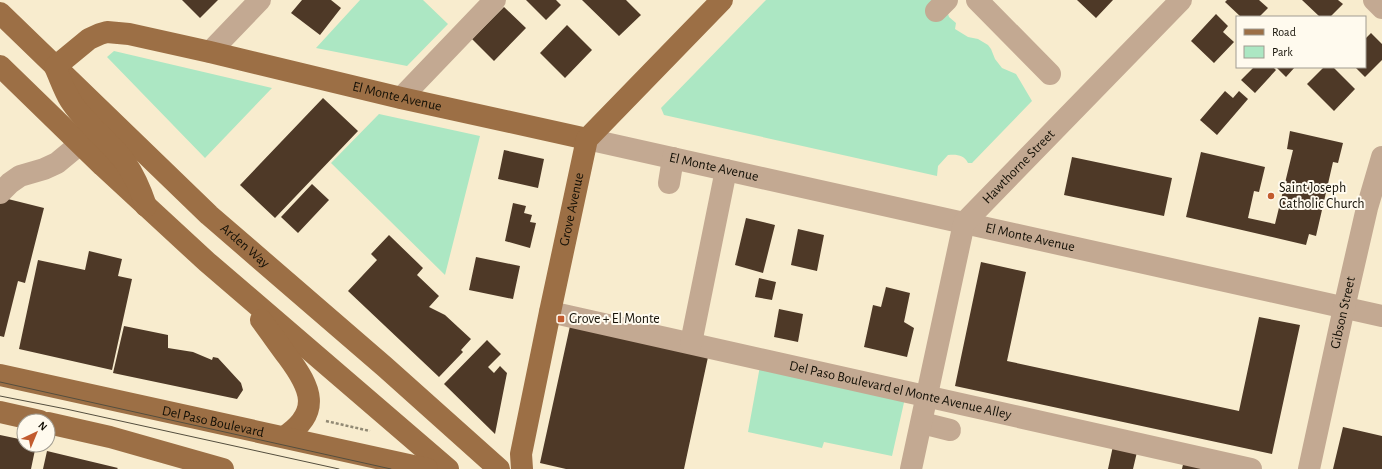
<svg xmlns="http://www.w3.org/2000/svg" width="1382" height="469" font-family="'Alegreya Sans',sans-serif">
<rect width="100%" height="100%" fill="#f8ecce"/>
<path fill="#ace7c3" d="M 360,0 L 423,0 L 448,24 L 407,66 L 316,48 Z
M 766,0 L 944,0 L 949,17 L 956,23 L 955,29 L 968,37 L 978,39 L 988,45 L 991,49 L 995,59 L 1002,68 L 1016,74 L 1019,79 L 1032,101 L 972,163 L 968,163 C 964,155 957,154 948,155 L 938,166 L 937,176 L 664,115 L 661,108 Z
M 114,51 L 272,88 L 205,158 L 107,57 Z
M 379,114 L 480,136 L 445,275 L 331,163 Z
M 760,366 L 905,398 L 892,456 L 824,442 L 822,448 L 748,432 Z"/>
<path fill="#4e3927" d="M 182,0 L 218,0 L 200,18 Z
M 302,0 L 331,0 L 341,8 L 320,35 L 291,13 Z
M 526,0 L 556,0 L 561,5 L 546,20 Z
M 582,0 L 626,0 L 641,15 L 619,36 Z
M 1077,0 L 1113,0 L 1096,18 Z
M 1227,0 L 1259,0 L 1268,8 L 1259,17 L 1241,17 L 1225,2 Z
M 1302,0 L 1338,0 L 1343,4 L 1330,17 L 1320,17 Z
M 504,7 L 526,28 L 494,61 L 472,39 Z
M 1216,14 L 1228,26 L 1223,32 L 1234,42 L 1214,63 L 1191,41 Z
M 567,25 L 592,50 L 565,78 L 540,53 Z
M 1371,33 L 1382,44 L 1382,60 L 1365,77 L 1355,67 L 1365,67 L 1365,39 Z
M 1251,67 L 1273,67 L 1276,70 L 1255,93 L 1241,80 L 1253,68 Z
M 1276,67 L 1295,67 L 1286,77 Z
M 1324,67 L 1333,67 L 1355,89 L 1334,111 L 1307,84 Z
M 1225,91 L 1233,98 L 1239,91 L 1248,99 L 1217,135 L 1200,120 Z
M 323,98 L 358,131 L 275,218 L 240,185 Z
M 1290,131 L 1343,143 L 1338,163 L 1333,162 L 1316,236 L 1309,234 L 1306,245 L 1186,217 L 1201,152 L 1265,167 L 1259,192 L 1254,191 L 1248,218 L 1275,224 L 1293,150 L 1287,149 Z
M 504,150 L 544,159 L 538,188 L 498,179 Z
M 1072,157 L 1172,178 L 1164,216 L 1064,195 Z
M 312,184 L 329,200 L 298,233 L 281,217 Z
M 0,197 L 44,208 L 25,283 L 18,281 L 4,337 L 0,336 Z
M 513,203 L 526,206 L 524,213 L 532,215 L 530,222 L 536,223 L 530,248 L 505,241 Z
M 746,218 L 775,225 L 763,273 L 735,265 Z
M 798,229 L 824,235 L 817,271 L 791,265 Z
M 389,235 L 423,268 L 417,275 L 439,296 L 429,307 L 445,315 L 471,339 L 461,350 L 463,352 L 439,377 L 348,291 L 377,260 L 371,254 Z
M 89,251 L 122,259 L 118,276 L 132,279 L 112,370 L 19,349 L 38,260 L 85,270 Z
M 476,257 L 520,266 L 513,299 L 469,290 Z
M 981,262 L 1026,272 L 1007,361 L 1239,411 L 1259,317 L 1300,325 L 1272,454 L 955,386 Z
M 759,278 L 776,282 L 772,300 L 755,297 Z
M 886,287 L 910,293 L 904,322 L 914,328 L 907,357 L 864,347 L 873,305 L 881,307 Z
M 779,309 L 803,314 L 798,342 L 774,337 Z
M 124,326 L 168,335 L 168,348 L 193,352 L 212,360 L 213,357 L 218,358 L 241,383 L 243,390 L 237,399 L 113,373 Z
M 570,326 L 708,357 L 684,469 L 566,469 L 540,463 Z
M 487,340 L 501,354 L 488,367 L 494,373 L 500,366 L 507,373 L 495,434 L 444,384 Z
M 1343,427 L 1382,436 L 1382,469 L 1333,469 Z
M 0,435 L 24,440 L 24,445 L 36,445 L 31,469 L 0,469 Z
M 1113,446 L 1137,452 L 1133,469 L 1108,469 Z
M 47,451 L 118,468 L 117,469 L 43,469 Z
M 1184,460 L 1207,469 L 1182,469 Z"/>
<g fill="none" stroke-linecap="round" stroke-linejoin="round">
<path stroke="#918974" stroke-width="2.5" stroke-dasharray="3 2" stroke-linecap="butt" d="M 326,421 L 370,431"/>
<g stroke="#c3a992" stroke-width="22">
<path d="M 977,0 L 1050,74"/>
<path d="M 1374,0 L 1382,8"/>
<path d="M 936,11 L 947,0"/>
<path d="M 210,52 L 260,0"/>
<path d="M 401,98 L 495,0"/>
<path id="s1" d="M 587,139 L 1382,316"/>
<path d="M 669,183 L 673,158"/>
<path d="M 0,193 L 10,183 L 20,176 L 44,169 L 57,163 L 80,144"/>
<path id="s2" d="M 550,312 L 1251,469"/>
<path d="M 691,343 L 726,170"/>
<path d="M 922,423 L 950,430"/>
<path id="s3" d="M 911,469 L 964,223 L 1181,0"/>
<path id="s4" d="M 1309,469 L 1344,308 L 1367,208 L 1382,157"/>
</g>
<g stroke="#9c6f45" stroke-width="22">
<path id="s5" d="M 0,13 L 209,215 L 385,367 L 499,469"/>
<path d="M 0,66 L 103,166 L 207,262 L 448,469"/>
<path id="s6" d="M 146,206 C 141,191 134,175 125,162 C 109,140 85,124 70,100 C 64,90 60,78 55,67 L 89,39 L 100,34 L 107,32 L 129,34 L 210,52 L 401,98 L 587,139"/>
<path d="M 261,320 C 270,332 279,345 288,357 C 311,388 322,412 284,437"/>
<path id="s7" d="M 0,375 L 427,469"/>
<path d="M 0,412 L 40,421"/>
<path d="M 48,423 L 110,437 L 223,469"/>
<path id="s8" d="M 522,469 L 521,454 L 550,312 L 587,139 L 722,0"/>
</g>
<path stroke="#544e3e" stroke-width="1" d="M 0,382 L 391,469
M 0,396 L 66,409 L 339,469"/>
</g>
<g fill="#c25b2e" stroke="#fffaee" stroke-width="1.5">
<circle cx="1271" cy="196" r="4"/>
<rect x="557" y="315" width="8" height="8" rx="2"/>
</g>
<g text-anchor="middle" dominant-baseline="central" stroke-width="4" stroke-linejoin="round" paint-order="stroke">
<g font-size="14" fill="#141006" stroke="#fffaee">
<text stroke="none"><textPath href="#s6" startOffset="529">El Monte Avenue</textPath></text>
<text stroke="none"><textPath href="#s1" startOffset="130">El Monte Avenue</textPath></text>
<text stroke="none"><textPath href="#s3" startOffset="330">Hawthorne Street</textPath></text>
<text stroke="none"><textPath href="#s8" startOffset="265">Grove Avenue</textPath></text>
<text stroke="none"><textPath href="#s1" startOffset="454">El Monte Avenue</textPath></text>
<text stroke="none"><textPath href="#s5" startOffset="338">Arden Way</textPath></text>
<text stroke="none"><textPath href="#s4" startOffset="160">Gibson Street</textPath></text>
<text stroke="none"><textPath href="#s2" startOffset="359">Del Paso Boulevard el Monte Avenue Alley</textPath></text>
<text stroke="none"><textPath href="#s7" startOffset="218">Del Paso Boulevard</textPath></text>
</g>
<g font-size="14" fill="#141006" stroke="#fffaee" text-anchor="start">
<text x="1279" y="188">Saint Joseph<tspan x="1279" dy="16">Catholic Church</tspan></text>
<text x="569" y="319">Grove + El Monte</text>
</g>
</g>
<rect x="1236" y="16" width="130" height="52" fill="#fffaee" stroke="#a19c91"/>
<rect x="1244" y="29" width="20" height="6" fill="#9c6f45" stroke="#a19c91"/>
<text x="1272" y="36" font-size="12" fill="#141006">Road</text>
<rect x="1244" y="46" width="20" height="12" fill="#ace7c3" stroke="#a19c91"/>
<text x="1272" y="56" font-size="12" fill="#141006">Park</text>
<g transform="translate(36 433) rotate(44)"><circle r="19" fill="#fffaee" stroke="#a19c91"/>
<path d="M0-3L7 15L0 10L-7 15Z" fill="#c25b2e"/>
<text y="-6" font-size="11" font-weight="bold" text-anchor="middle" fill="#141006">N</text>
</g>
</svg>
